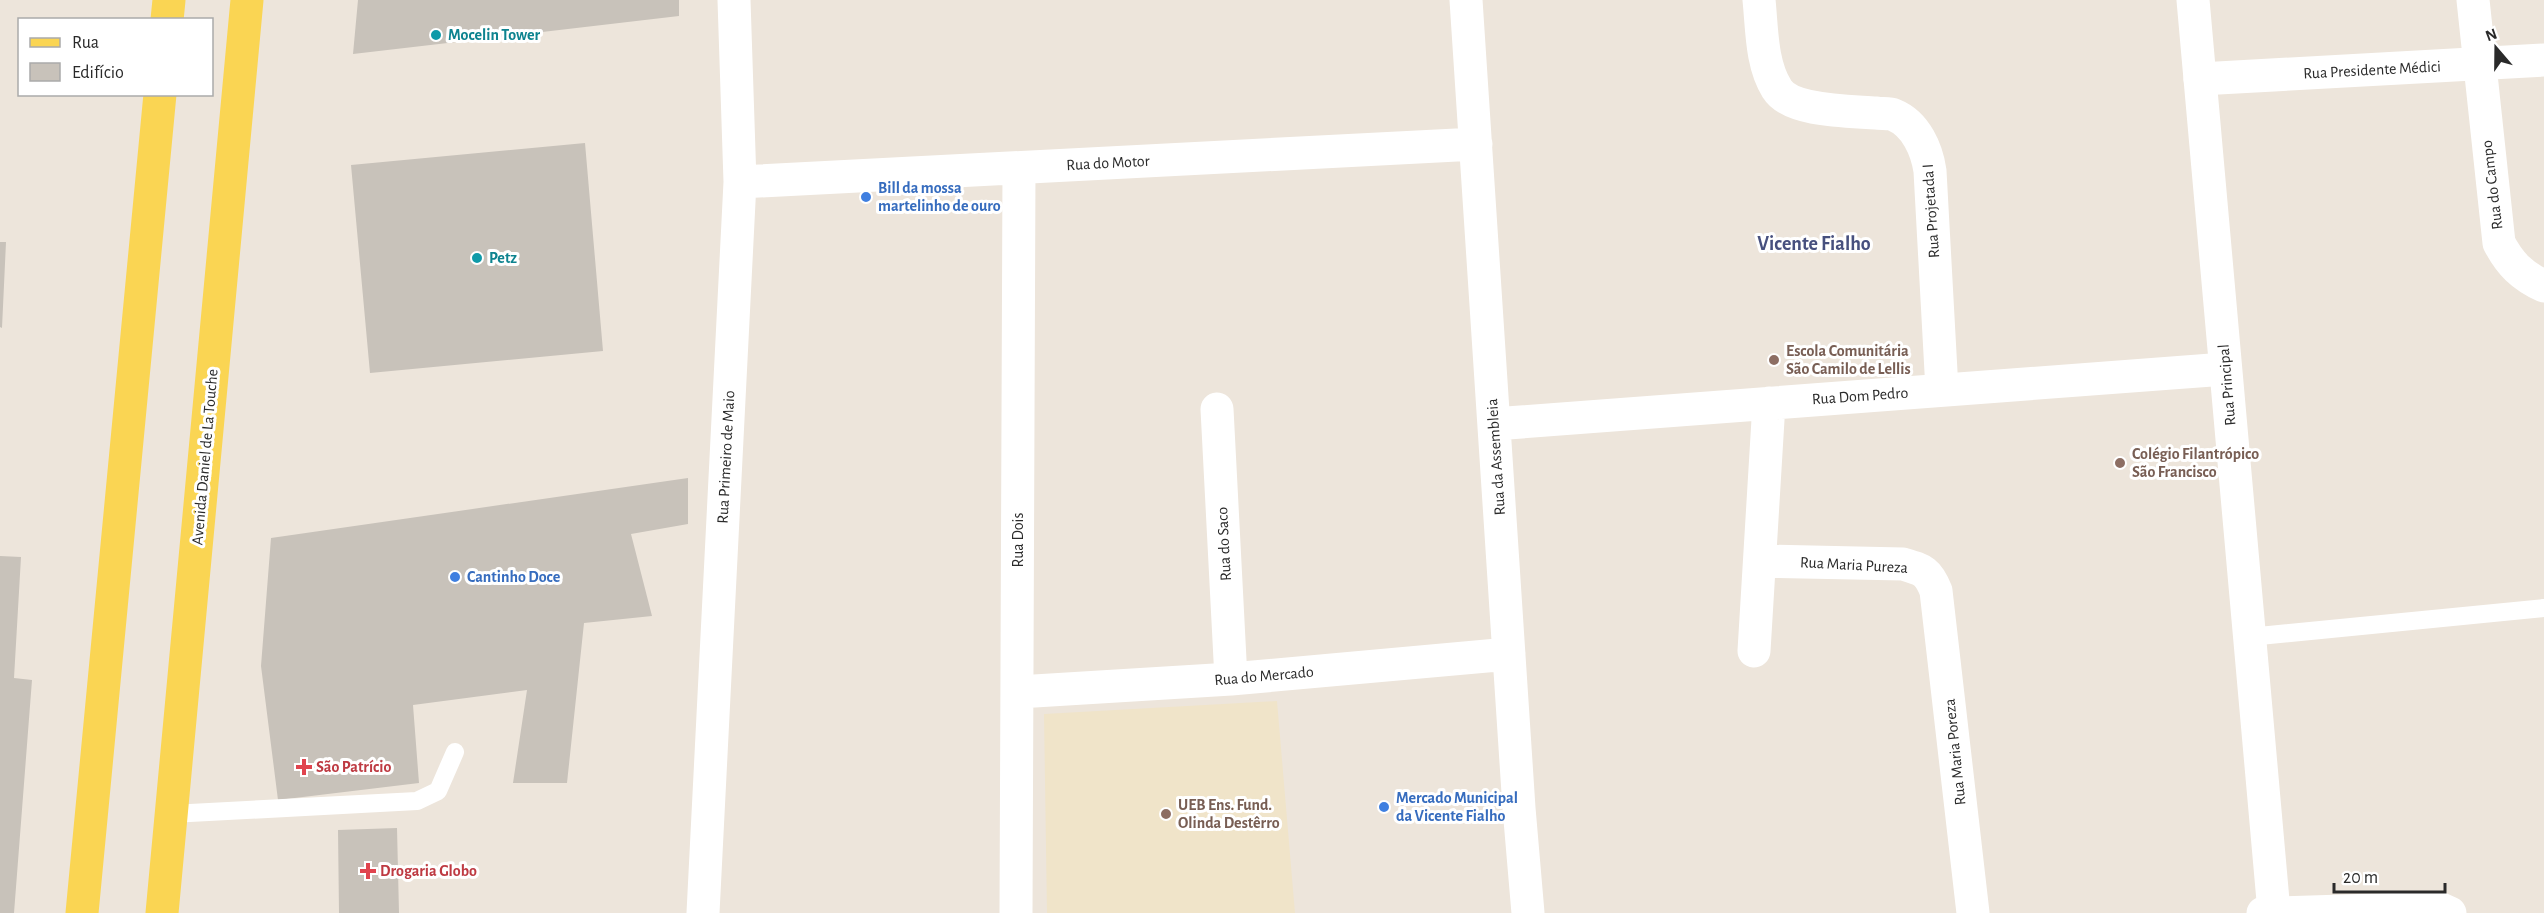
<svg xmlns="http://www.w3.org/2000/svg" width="2544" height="913" font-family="'Alegreya Sans',sans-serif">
<rect width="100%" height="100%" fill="#ede5db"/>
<path fill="#f0e4c9" d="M 1277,701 L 1295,913 L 1047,913 L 1044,714 Z"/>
<path fill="#c8c2ba" d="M 358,0 L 679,0 L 679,16 L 353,54 Z
M 585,143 L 603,351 L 370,373 L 351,165 Z
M 0,242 L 6,242 L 2,328 L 0,327 Z
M 688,478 L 688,524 L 631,534 L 652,616 L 584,623 L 567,783 L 513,783 L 527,690 L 413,705 L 419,783 L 278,800 L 261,666 L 271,538 Z
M 0,556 L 21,557 L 14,678 L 32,680 L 14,913 L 0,913 Z
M 397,828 L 399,913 L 339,913 L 338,830 Z"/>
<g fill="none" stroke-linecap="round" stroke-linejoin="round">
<path stroke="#fff" stroke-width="18" d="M 2249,637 L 2544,608
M 171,814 L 417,801 L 438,791 L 455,752"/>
<path stroke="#fff" stroke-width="33" d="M 1466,0 L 1519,808 L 1528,913
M 1759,0 C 1762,28 1761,64 1777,89 C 1791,112 1851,111 1876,113 C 1881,114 1889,113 1894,115 C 1916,124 1927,150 1930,171 L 1942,390
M 2473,0 L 2499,243 C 2510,264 2522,276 2544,286
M 2200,79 L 2544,60
M 740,182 L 1476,144
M 1217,409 L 1231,679
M 1494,424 L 2225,369
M 1760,561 L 1903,564 C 1923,570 1928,571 1936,591 L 1973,913
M 1754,651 L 1769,403
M 1018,692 L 1231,679 L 1509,654
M 703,913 L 740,182 L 734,0
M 1016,913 L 1019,168
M 2274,913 L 2439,908 L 2450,913"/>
<path stroke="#fff" stroke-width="33" d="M 2193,0 L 2274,912 L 2263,913"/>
<path stroke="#fad553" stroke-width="33" d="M 167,20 L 169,0
M 82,913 L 160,94
M 162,913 L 247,0"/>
</g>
<g fill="#0f9aa8" stroke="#fff" stroke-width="2">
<circle cx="436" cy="35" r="6"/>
<circle cx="477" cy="258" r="6"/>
</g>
<g fill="#3f7fe0" stroke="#fff" stroke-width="2">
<circle cx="866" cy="197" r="6"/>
<circle cx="455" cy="577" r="6"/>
<circle cx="1384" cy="807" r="6"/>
</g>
<g fill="#8d6e63" stroke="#fff" stroke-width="2">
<circle cx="1774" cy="360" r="6"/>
<circle cx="2120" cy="463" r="6"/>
<circle cx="1166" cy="814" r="6"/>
</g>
<g fill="#e0444e" stroke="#fff" stroke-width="2">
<path d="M301 758h6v6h6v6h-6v6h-6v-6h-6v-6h6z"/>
<path d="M365 862h6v6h6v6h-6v6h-6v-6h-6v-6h6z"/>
</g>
<g text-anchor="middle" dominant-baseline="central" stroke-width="6" stroke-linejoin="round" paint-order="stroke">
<g font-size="16" font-weight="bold" fill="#0d838f" stroke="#fff" text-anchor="start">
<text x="448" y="35">Mocelin Tower</text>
<text x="489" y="258">Petz</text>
</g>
<g font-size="16" fill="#2a2a2a" stroke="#fff">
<text transform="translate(2372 70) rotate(-3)">Rua Presidente Médici</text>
<text transform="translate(1108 163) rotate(-3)">Rua do Motor</text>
<text transform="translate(2492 185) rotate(-97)">Rua do Campo</text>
<text transform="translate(1931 211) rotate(-94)">Rua Projetada I</text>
<text transform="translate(2227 385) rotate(-95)">Rua Principal</text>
<text transform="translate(1860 396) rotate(-4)">Rua Dom Pedro</text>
<text transform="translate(205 457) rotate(-85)">Avenida Daniel de La Touche</text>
<text transform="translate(726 457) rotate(-87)">Rua Primeiro de Maio</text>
<text transform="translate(1496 457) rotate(-94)">Rua da Assembleia</text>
<text transform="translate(1018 540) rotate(-90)">Rua Dois</text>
<text transform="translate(1224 544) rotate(-93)">Rua do Saco</text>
<text transform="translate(1854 565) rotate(3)">Rua Maria Pureza</text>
<text transform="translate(1264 676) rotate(-5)">Rua do Mercado</text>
<text transform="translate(1955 752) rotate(-96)">Rua Maria Poreza</text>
</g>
<g font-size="16" font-weight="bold" fill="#366cbe" stroke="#fff" text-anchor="start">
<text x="878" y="188">Bill da mossa<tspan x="878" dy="18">martelinho de ouro</tspan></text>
<text x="467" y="577">Cantinho Doce</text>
<text x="1396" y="798">Mercado Municipal<tspan x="1396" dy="18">da Vicente Fialho</tspan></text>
</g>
<g font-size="16" font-weight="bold" fill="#785e54" stroke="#fff" text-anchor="start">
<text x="1786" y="351">Escola Comunitária<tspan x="1786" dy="18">São Camilo de Lellis</tspan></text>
<text x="2132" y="454">Colégio Filantrópico<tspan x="2132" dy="18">São Francisco</tspan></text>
<text x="1178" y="805">UEB Ens. Fund.<tspan x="1178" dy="18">Olinda Destêrro</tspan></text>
</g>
<g font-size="16" font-weight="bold" fill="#be3a42" stroke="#fff" text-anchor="start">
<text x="316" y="767">São Patrício</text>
<text x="380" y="871">Drogaria Globo</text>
</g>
<g font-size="20" font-weight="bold" fill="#47507e" stroke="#fff">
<text x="1814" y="244">Vicente Fialho</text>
</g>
</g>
<rect x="18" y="18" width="195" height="78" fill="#ffffff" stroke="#aaaaaa" stroke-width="1.5"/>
<rect x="30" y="38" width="30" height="9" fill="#fad553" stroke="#aaaaaa" stroke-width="1.5"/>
<text x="72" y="48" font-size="18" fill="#2a2a2a">Rua</text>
<rect x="30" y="63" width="30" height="18" fill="#c8c2ba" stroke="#aaaaaa" stroke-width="1.5"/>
<text x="72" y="78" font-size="18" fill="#2a2a2a">Edifício</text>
<g transform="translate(2496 48) rotate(340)" stroke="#ffffff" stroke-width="4.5" paint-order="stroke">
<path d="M0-4.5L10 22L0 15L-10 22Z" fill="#2a2a2a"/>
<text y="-9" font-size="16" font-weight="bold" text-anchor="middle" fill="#2a2a2a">N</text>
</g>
<path d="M2334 883v9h111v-9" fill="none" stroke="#2a2a2a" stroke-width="3"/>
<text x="2343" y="883" font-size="18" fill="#2a2a2a" stroke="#ffffff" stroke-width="4.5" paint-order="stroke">20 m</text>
</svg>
